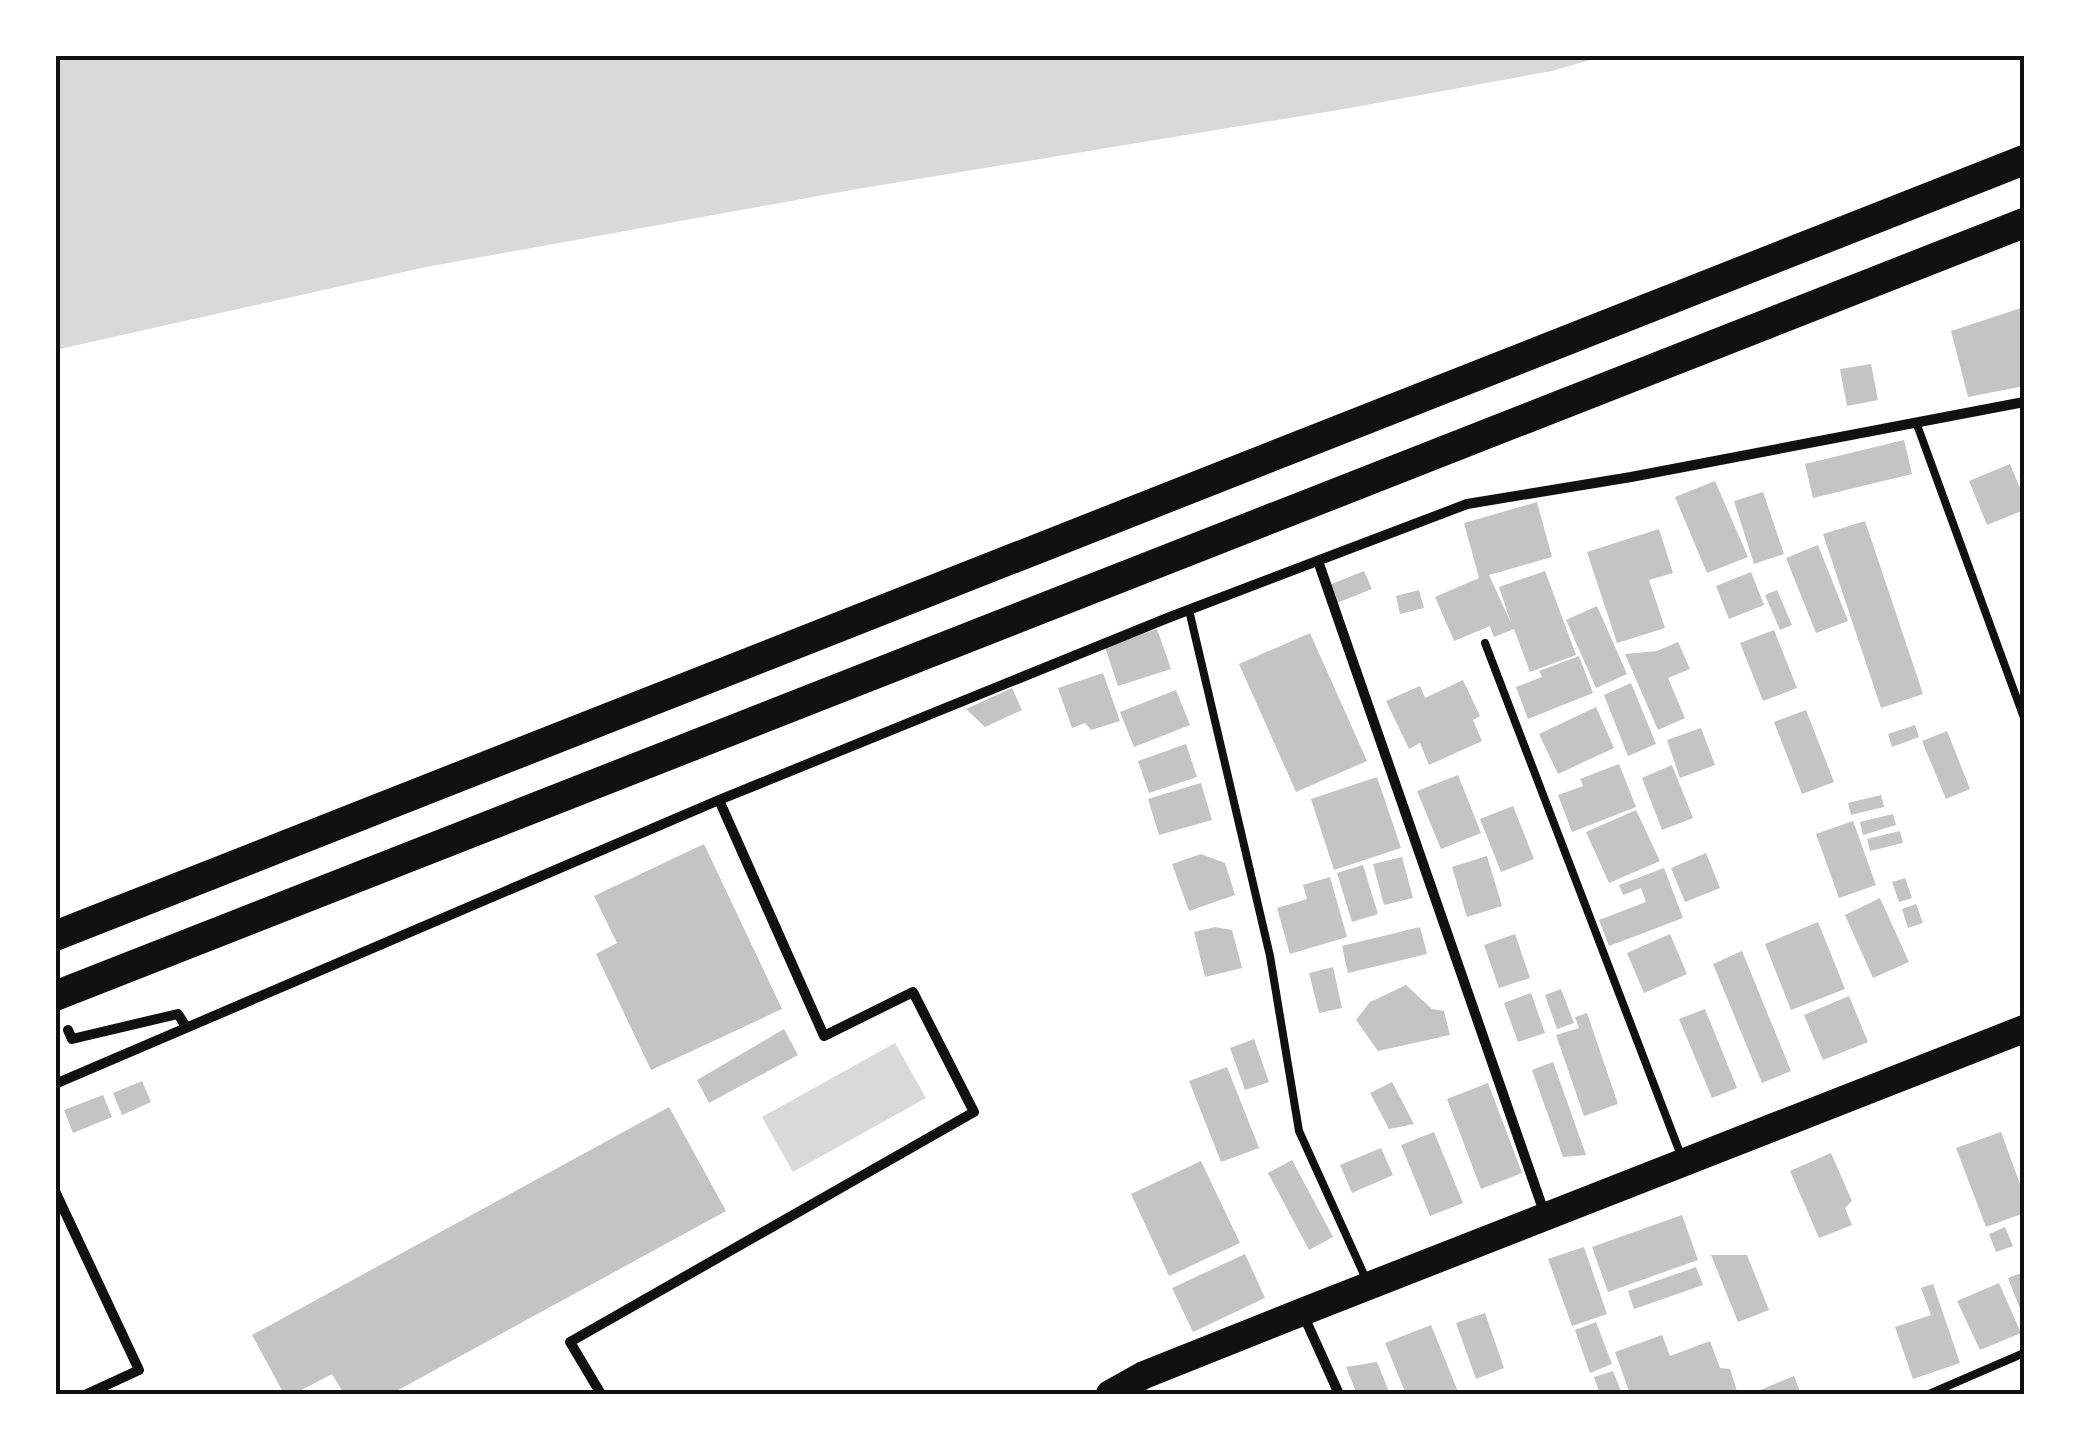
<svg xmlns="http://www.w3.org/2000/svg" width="2079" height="1449" font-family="'Space Grotesk',sans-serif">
<rect width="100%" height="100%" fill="#fff"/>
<path fill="#d9d9d9" d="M 55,55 L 1607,55 L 1552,71 L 1344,109 L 857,189 L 426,267 L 55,350 Z
M 895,1043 L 926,1098 L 793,1172 L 762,1117 Z"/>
<path fill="#c4c4c4" d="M 2024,307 L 2024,386 L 1968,397 L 1951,331 Z
M 1871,364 L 1878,400 L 1847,406 L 1840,369 Z
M 1904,440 L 1912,474 L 1813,498 L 1805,464 Z
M 2010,464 L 2024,498 L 2024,510 L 1987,525 L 1969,481 Z
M 1715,481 L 1748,557 L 1707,573 L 1675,497 Z
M 1763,492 L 1784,554 L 1754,564 L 1734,501 Z
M 1537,502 L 1552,557 L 1489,575 L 1511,623 L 1499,587 L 1545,571 L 1576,655 L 1530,672 L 1514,629 L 1494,637 L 1490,626 L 1454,641 L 1435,597 L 1479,578 L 1464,523 Z
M 1865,521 L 1923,694 L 1881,708 L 1823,534 Z
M 1659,529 L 1673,573 L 1649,580 L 1665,628 L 1617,643 L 1587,552 Z
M 1818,545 L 1848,621 L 1816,633 L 1786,558 Z
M 1364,571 L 1372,589 L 1337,603 L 1329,585 Z
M 1751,572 L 1764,605 L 1729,619 L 1716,586 Z
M 1419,590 L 1424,608 L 1400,614 L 1396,596 Z
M 1777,590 L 1792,625 L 1780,630 L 1765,595 Z
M 1597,606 L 1627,674 L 1596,688 L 1566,620 Z
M 1157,629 L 1171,669 L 1118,686 L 1105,647 Z
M 1774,630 L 1797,688 L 1763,701 L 1740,643 Z
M 1310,633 L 1367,761 L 1296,792 L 1239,664 Z
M 1678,642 L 1690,669 L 1668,678 L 1685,718 L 1658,730 L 1625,654 L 1657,651 Z
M 1579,656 L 1593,693 L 1528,719 L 1516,687 L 1542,677 L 1539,671 Z
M 1103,673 L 1120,721 L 1091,730 L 1085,723 L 1072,728 L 1058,688 Z
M 1463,680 L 1480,716 L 1473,720 L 1482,741 L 1429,765 L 1420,743 L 1409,749 L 1386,701 L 1420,686 L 1425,698 Z
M 1631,683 L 1656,744 L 1628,756 L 1604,695 Z
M 1012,688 L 1022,710 L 985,727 L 966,709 Z
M 1176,690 L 1190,725 L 1134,747 L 1120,712 Z
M 1596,707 L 1614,748 L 1558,774 L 1539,734 Z
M 1806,710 L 1834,782 L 1802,794 L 1774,722 Z
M 1915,725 L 1919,737 L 1892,747 L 1888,734 Z
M 1701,728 L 1715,765 L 1680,778 L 1667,740 Z
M 1947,731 L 1970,789 L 1946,799 L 1922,741 Z
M 1186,744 L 1197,777 L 1149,793 L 1138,761 Z
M 1619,764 L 1636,807 L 1572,832 L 1558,795 L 1583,786 L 1580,779 Z
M 1672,765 L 1693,818 L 1662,830 L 1642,778 Z
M 1458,775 L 1481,833 L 1441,849 L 1417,791 Z
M 1377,777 L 1401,848 L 1334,870 L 1311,799 Z
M 1201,783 L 1212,820 L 1159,835 L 1148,799 Z
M 1881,795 L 1884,807 L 1851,815 L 1848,803 Z
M 1513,806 L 1534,859 L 1501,872 L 1480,819 Z
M 1636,810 L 1660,861 L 1609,883 L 1586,832 Z
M 1893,814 L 1896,825 L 1863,835 L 1860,822 Z
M 1853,821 L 1876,885 L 1839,898 L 1816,834 Z
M 1900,831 L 1903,843 L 1870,851 L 1867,839 Z
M 704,844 L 782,1009 L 651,1070 L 596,954 L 617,943 L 594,896 Z
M 1706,853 L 1720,888 L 1685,902 L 1671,868 Z
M 1201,854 L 1225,863 L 1235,895 L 1189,911 L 1172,864 Z
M 1487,856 L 1502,906 L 1467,917 L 1452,867 Z
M 1402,857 L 1413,898 L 1384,905 L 1373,864 Z
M 1363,865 L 1378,914 L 1352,922 L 1337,873 Z
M 1664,868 L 1683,918 L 1609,946 L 1599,920 L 1646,902 L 1641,888 L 1623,895 L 1619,885 Z
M 1330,877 L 1347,937 L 1290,954 L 1277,908 L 1307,899 L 1303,885 Z
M 1905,878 L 1912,898 L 1899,902 L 1892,882 Z
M 1880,898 L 1909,962 L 1873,978 L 1845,915 Z
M 1916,904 L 1923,923 L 1908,928 L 1902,909 Z
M 1818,922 L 1845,989 L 1791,1010 L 1765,944 Z
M 1215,927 L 1232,930 L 1242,968 L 1205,977 L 1194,932 Z
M 1420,927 L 1427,954 L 1348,973 L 1342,946 Z
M 1515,934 L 1530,978 L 1499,988 L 1484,945 Z
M 1670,934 L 1687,974 L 1644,993 L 1627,953 Z
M 1742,951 L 1791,1071 L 1762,1083 L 1713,964 Z
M 1333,967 L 1342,1008 L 1319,1013 L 1309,973 Z
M 1406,985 L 1432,1009 L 1444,1011 L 1450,1035 L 1378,1051 L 1356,1020 L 1370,1002 Z
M 1561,989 L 1574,1023 L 1557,1029 L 1545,995 Z
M 1531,993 L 1545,1033 L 1518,1042 L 1504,1003 Z
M 1849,996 L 1868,1042 L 1823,1060 L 1804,1015 Z
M 1705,1009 L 1737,1088 L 1712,1098 L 1679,1019 Z
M 1587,1013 L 1618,1104 L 1584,1116 L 1556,1035 L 1579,1028 L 1575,1017 Z
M 784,1029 L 798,1055 L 709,1103 L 697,1080 Z
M 1254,1039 L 1269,1082 L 1245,1090 L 1230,1048 Z
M 1553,1062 L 1586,1155 L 1563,1157 L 1532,1070 Z
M 1227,1067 L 1259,1148 L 1221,1162 L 1189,1081 Z
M 142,1081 L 151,1102 L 122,1115 L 113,1093 Z
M 1392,1082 L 1414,1124 L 1389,1129 L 1370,1093 Z
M 1488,1083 L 1522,1173 L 1481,1189 L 1447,1099 Z
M 103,1095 L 112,1117 L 73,1133 L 64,1110 Z
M 669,1107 L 726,1211 L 391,1394 L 344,1394 L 332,1374 L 294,1394 L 284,1394 L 252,1335 Z
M 1434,1132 L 1463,1203 L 1430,1216 L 1401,1145 Z
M 2001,1132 L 2024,1195 L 2024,1213 L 1986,1227 L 1956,1148 Z
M 1381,1148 L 1393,1175 L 1352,1193 L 1340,1165 Z
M 1831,1153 L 1852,1201 L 1845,1208 L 1852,1225 L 1819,1238 L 1790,1171 Z
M 1292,1160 L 1333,1237 L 1309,1250 L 1268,1173 Z
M 1201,1161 L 1240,1243 L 1169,1276 L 1131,1194 Z
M 1682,1215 L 1698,1260 L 1608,1292 L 1592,1247 Z
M 2005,1227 L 2013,1246 L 1996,1252 L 1989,1234 Z
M 1584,1247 L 1607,1314 L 1572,1326 L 1548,1259 Z
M 1245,1254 L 1265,1298 L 1193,1332 L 1172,1288 Z
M 1711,1255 L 1747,1255 L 1769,1310 L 1738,1322 Z
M 1696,1267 L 1703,1285 L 1634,1309 L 1628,1291 Z
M 2024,1272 L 2024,1319 L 2008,1278 Z
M 1999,1283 L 2021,1333 L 1980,1350 L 1957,1301 Z
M 1933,1284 L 1960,1363 L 1913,1379 L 1895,1327 L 1931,1315 L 1921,1288 Z
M 1485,1313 L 1504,1368 L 1476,1379 L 1456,1323 Z
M 1596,1322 L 1612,1364 L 1590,1373 L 1575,1330 Z
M 1431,1325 L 1459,1394 L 1406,1394 L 1385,1343 Z
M 1662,1335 L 1670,1356 L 1710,1341 L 1720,1368 L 1730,1369 L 1738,1394 L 1630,1394 L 1615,1352 Z
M 1377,1362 L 1390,1394 L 1357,1394 L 1346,1367 Z
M 1613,1371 L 1622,1394 L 1600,1394 L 1594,1377 Z
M 1794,1376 L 1801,1394 L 1750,1394 Z"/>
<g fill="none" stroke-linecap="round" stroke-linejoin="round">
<path stroke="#111" stroke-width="8" d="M 1916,422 L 2024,718
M 1189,610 L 1270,956 L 1299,1131 L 1366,1279
M 1485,643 L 1682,1158
M 1929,1394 L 2024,1353"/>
<path stroke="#111" stroke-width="10" d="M 1318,561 L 1544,1212
M 68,1030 L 72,1039 L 178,1014 L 186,1027
M 55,1084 L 719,800 L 1170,617 L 1467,504 L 1631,477 L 2024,402
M 55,1191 L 139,1370 L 87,1394
M 1302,1312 L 1339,1394
M 601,1394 L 570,1342 L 974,1112 L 913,992 L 824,1036 L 719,800"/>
<path stroke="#111" stroke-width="28" d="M 1110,1394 L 1144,1375 L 1302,1312 L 2024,1029"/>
<path stroke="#111" stroke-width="30" d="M 55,936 L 2024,160
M 55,996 L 2024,223"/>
</g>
<rect width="2079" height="1449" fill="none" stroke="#ffffff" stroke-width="115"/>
<rect x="58" y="58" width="1964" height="1334" fill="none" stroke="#111" stroke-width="4"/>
</svg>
